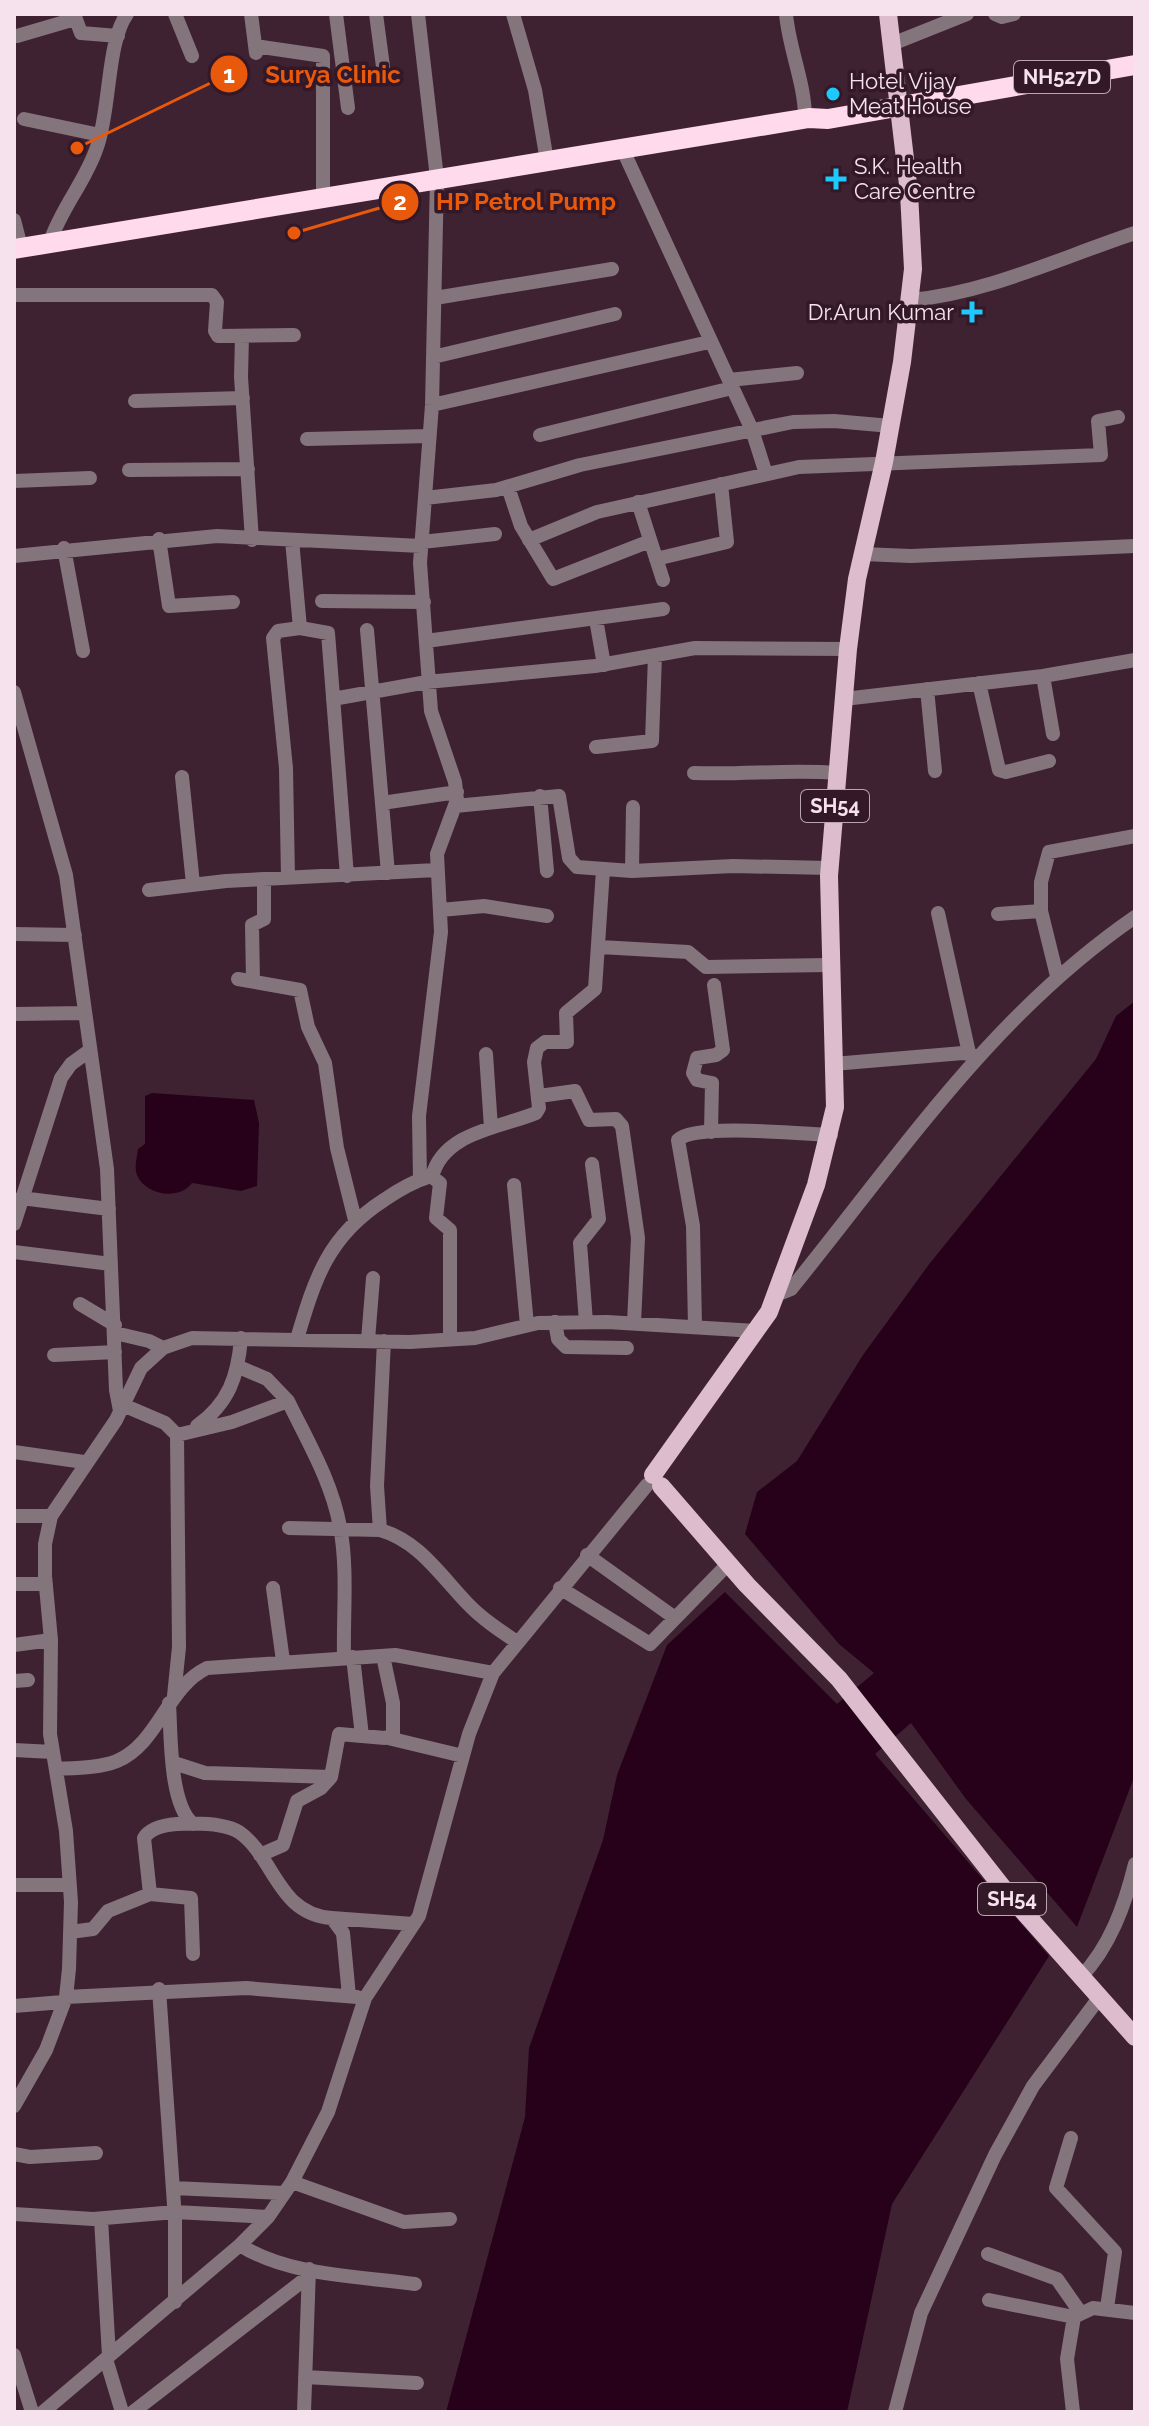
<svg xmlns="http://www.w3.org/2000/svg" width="1149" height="2426" font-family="Raleway,sans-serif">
<rect width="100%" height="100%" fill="#3e2232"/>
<path fill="#270019" d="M 1135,1001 L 1135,1775 L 1077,1927 L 966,1799 L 911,1723 L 875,1754 L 1049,1956 L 892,2204 L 847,2412 L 446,2412 L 525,2117 L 529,2048 L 603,1840 L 617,1775 L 667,1645 L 725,1592 L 837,1704 L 874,1673 L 839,1644 L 745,1534 L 757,1492 L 797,1461 L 863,1355 L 930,1263 L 1096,1059 L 1116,1016 Z
M 152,1093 L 254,1100 L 259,1123 L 257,1186 L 241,1191 L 192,1183 C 179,1201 145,1195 137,1175 C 134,1167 137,1157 138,1149 L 145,1144 L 145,1096 Z"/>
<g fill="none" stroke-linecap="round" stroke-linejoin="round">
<path stroke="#84747c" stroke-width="14" d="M 74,14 L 81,33 L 118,36
M 175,14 L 192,56
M 251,14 L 256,53
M 336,14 L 348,108
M 376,14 L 384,74
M 418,14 L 437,178 L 432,405 L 420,563 L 431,711 L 455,782 L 457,800 L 437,854 L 441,932 L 419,1116 L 420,1180
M 513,14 L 535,90 L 547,161
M 786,14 C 789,49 805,83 805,118
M 995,14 L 1002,17 L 1014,14
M 17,36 L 75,19
M 892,44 L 967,14
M 255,46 L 323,56 L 323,197
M 24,119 L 100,135
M 622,148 L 752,430 L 766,474
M 14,220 L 21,247
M 50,242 C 61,208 86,181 97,147 C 110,112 107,41 127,14
M 14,295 L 212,295 L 217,302 L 215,331 L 218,336 L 294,335
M 435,298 L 612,269
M 911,300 C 988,293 1062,257 1135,233
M 242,336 L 241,377 L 252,540
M 433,357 L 615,314
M 729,380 L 797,373
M 135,401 L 243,398
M 432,405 L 709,342
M 540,435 L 732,388
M 307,439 L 429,436
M 129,470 L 248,469
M 14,481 L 90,478
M 508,487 L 521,526 L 553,579 L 650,541
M 425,498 L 496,490 L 580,465 L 793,422 L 834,421 L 891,426
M 638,502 L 663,580
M 159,539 L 169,606 L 233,602
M 292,540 L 300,628 L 328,633 L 347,876
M 529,540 L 597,512 L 799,467 L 1101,455 L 1098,421 L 1118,417
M 422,542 L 495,534
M 64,548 L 83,651
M 862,554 L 911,556 L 1135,546
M 14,556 L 217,536 L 421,546
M 656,559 L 727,542 L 721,484
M 322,601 L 424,602
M 596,619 L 604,665
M 367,630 L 388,873
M 426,641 L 663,609
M 1043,676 L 1053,734
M 979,683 L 999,770 L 1006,772 L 1049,761
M 927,689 L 935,771
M 14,692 L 66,875 L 107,1169 L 116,1390 L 120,1411
M 333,699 L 427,682 L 595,666 L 695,648 L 848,649
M 844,699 L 1043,676 L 1135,660
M 596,747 L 652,741 L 655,655
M 694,773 C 743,775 789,769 838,773
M 182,777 L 193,884
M 540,796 L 547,871
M 382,803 L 457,792
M 455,806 L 559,796 L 569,858 L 577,867 L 632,871 L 733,866 L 829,868
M 632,871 L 633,807
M 288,878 L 286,768 L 273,638 L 278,631 L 300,628
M 149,890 L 226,881 L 436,870
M 441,910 L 484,906 L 547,916
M 1041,911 L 1041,882 L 1049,852 L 1135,836
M 938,913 L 969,1053
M 998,914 L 1041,911 L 1057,976
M 14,934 L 75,935
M 600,947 L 688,952 L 706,967 L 829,965
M 238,979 L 300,990 L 308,1027 L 325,1063 L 337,1148 L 355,1220
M 253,981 L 252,925 L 264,919 L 264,879
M 14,1014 L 85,1013
M 486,1054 L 491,1128
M 833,1064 L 963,1053 L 977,1056
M 539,1096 L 575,1091 L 589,1120 L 616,1119 L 622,1126 L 638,1238 L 634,1323
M 711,1132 L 712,1083 L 697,1080 L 693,1073 L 697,1058 L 716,1055 L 723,1050 L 714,985
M 432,1177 C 443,1132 500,1128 536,1113 L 539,1108 L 534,1062 L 537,1048 L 545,1042 L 567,1042 L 566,1013 L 595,989 L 603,870
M 432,1177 L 440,1183 L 436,1218 L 450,1230 L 450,1339
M 514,1185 L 527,1325
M 21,1198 L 109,1209
M 14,1224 L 61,1078 L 71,1064 L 89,1051
M 14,1252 L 111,1264
M 776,1295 L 791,1289 C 900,1155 990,1017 1135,917
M 80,1304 L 115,1325
M 555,1322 L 558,1339 L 566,1347 L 627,1348
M 586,1322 L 580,1243 L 599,1219 L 592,1164
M 695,1327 L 693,1226 L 678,1140 C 695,1123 803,1134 831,1135
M 115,1333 L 149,1341 L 163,1348
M 297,1339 C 315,1278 328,1236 384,1200 C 397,1191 412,1182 428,1177
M 368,1340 L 373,1278
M 54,1355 L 115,1352
M 239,1367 L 267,1379 L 288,1401
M 123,1405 L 165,1423 L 177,1435 L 179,1647 L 174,1696
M 197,1426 C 229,1403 238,1376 241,1338
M 177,1435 L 232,1422 L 288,1401 C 308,1442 332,1482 340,1527 C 348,1568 343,1615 344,1657
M 14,1452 L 84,1462
M 14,1516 L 51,1516
M 289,1528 L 380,1530 C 419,1541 440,1575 467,1603 C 481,1618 499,1630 517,1642
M 380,1530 L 377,1486 L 384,1341
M 587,1555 L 675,1618
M 14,1584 L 46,1584
M 273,1588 L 283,1661
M 560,1588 L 650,1644 L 728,1564
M 14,1645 L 51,1640
M 353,1657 L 362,1736
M 14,1681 L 28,1680
M 169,1703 C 171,1734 169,1804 193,1824
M 388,1738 L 463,1756
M 14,1750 L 53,1752
M 174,1763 L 205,1773 L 331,1777
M 56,1769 C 75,1768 100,1768 117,1761 C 158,1744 167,1687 207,1668 L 395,1655 L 493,1673
M 260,1855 L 283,1845 L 297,1801 L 321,1788 L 331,1777 L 339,1734 L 385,1738 L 393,1735 L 393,1703 L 383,1656
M 14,1885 L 70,1885
M 150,1894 L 191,1898 L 193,1954
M 332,1918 L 413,1924
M 70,1932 L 93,1929 L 108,1911 L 150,1894 L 144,1838 C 150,1828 165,1825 177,1824 C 194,1823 224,1823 239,1832 C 275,1857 277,1914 332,1918 L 343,1933 L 349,1996
M 1080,1978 C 1110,1947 1125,1905 1135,1864
M 159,1989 L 175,2219 L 175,2302
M 66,1997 L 246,1988 L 357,1997
M 14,2006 L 63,2002
M 14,2106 L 46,2050 L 66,1997 L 69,1969 L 71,1902 L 66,1831 L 50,1734 L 51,1640 L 45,1576 L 45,1544 L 51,1516 L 116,1420 L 141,1368 L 163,1348 L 192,1338 L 410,1342 L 475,1338 L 538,1323 L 607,1322 L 756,1331
M 1071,2138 L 1056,2188 L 1115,2252 L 1107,2308
M 14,2154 L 30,2157 L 96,2153
M 292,2182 L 404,2222 L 450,2219
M 173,2188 L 284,2193
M 14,2214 L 93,2219 L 175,2212 L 268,2217
M 101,2219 L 109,2356
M 240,2245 C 288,2276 359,2276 415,2284
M 988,2254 L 1057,2279 L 1080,2312
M 989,2300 L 1074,2317
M 14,2355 L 32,2412
M 106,2359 L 122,2412
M 305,2377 L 417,2383
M 43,2412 L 240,2245 L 268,2217 L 292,2182 L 328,2112 L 365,1998 L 419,1916 L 469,1734 L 493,1673 L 647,1485
M 133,2412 L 309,2276
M 304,2412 L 309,2269
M 895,2412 L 921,2313 L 995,2155 L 1033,2086 L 1099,1998
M 1073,2412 L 1067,2359 L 1074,2317 L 1093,2308 L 1135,2313"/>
<path stroke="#dcbccd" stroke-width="18" d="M 653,1475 L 769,1312 L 816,1185 L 835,1107 L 829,876 L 848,649 L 857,579 L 884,462 L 902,362 L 913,269 L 909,193 L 888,14
M 661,1486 L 747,1585 L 839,1679 L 1007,1893 L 1135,2037"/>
<path stroke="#ffd9ec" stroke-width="20" d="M 14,249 L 809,118 L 828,119 L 1135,65"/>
</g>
<g fill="#1ec9fd" stroke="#331828" stroke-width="3">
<circle cx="833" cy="94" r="8"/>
<path d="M832 167h8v8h8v8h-8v8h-8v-8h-8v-8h8z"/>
<path d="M968 300h8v8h8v8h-8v8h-8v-8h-8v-8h8z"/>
</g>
<g text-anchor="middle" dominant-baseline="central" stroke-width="7" stroke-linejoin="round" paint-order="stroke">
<g fill="#331828" stroke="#bba5b1" stroke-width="2">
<rect x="1014" y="61" width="96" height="32" rx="6"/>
<rect x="801" y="790" width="68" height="32" rx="6"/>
<rect x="978" y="1883" width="68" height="32" rx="6"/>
</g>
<g font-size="20" font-weight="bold" fill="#f5e2ec">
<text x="1062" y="77">NH527D</text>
<text x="835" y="806">SH54</text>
<text x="1012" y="1899">SH54</text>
</g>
<g font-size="22" fill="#f5e2ec" stroke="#331828" text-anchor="start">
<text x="849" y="81">Hotel Vijay<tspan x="849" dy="25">Meat House</tspan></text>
<text x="854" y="166">S.K. Health<tspan x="854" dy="25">Care Centre</tspan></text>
<text x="954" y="312" text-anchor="end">Dr.Arun Kumar</text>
</g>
</g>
<path fill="none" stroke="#e8590c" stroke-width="3" d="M77 148L229 74M294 233L400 202"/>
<g fill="#e8590c" stroke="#331828" stroke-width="3">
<circle cx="77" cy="148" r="8"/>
<circle cx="294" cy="233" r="8"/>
<circle cx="229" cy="74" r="20"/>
<circle cx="400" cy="202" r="20"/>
</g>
<g font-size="24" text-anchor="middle" font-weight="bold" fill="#fff">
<text x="229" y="83">1</text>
<text x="400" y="210">2</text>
</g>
<g font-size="24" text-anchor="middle" font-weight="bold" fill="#e8590c" stroke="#331828" stroke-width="7" stroke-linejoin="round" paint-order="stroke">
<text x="333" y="83">Surya Clinic</text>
<text x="526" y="210">HP Petrol Pump</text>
</g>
<rect width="1149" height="2426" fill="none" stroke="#f5e2ec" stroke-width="32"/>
</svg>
